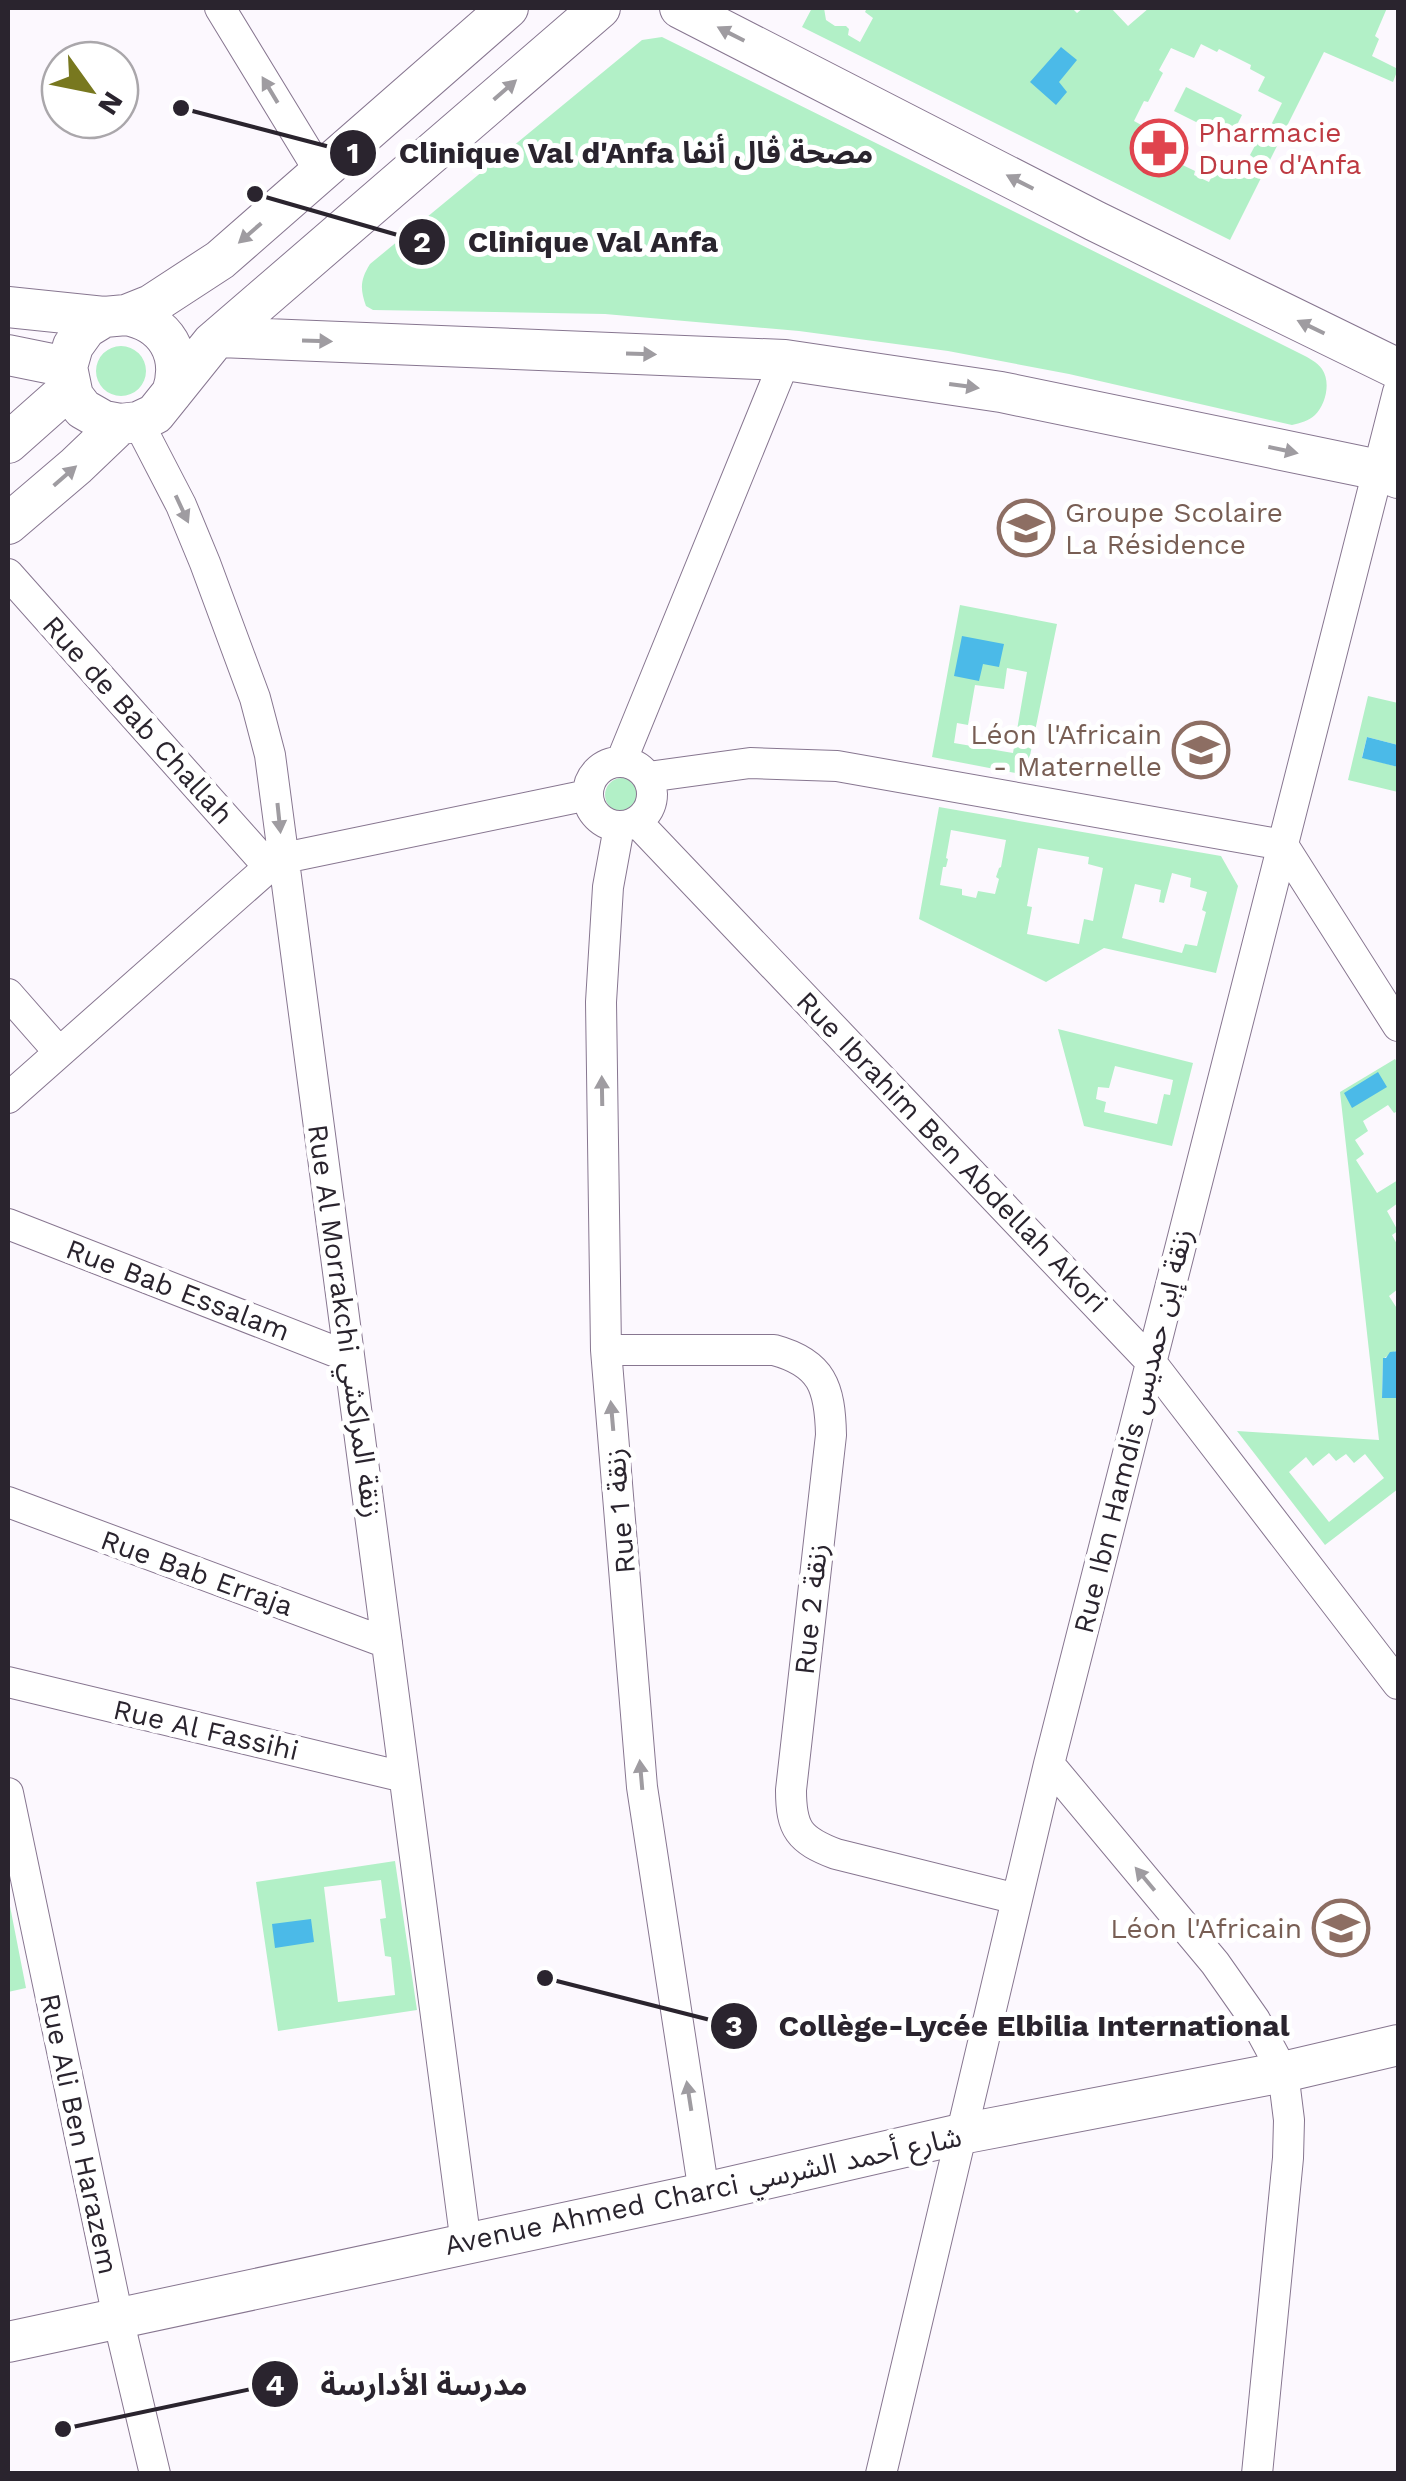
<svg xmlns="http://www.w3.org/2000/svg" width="1406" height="2481" font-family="'Work Sans','Noto Sans Arabic',sans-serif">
<rect width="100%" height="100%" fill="#fcf8fe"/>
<path fill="#b2f0c7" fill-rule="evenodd" d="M 812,8 L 824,8 L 826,20 L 835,26 L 846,26 L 849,29 L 848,35 L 860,42 L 873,18 L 865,12 L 867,8 L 1072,8 L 1077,13 L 1083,8 L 1111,8 L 1128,26 L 1149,8 L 1387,8 L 1375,36 L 1379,39 L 1372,56 L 1398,69 L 1393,82 L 1324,52 L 1230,240 L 802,27 ZM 1201,44 L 1217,52 L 1219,49 L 1251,65 L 1250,69 L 1265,77 L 1258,91 L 1282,103 L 1271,125 L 1267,123 L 1250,155 L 1254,158 L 1244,177 L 1218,164 L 1209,182 L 1194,175 L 1195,171 L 1166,157 L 1164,159 L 1150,151 L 1158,134 L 1134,121 L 1144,101 L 1148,102 L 1163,73 L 1159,70 L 1171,48 L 1194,58 Z
M 662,37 L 1301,354 C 1309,358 1317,362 1322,369 C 1331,382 1326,404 1315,415 C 1309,421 1300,423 1292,425 L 1069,374 L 948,351 L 799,331 L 605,314 L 373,310 L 366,306 C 360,289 360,280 370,264 L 642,40 Z
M 1186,87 L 1242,115 L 1230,139 L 1174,111 Z
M96 371a25 25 0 1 1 50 0a25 25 0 1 1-50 0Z
M 960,605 L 1057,624 L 1026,775 L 932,757 ZM 1007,668 L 1027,672 L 1013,753 L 954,743 L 957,723 L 968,725 L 975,685 L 1004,689 Z
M 1368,696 L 1398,703 L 1398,745 L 1367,737 L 1362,757 L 1398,767 L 1398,792 L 1348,780 Z
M605 795a17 17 0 1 1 34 0a17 17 0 1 1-34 0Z
M 939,807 L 1221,856 L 1238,886 L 1216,973 L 1104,948 L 1046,982 L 919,919 ZM 951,830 L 1006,840 L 1001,867 L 999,868 L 996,877 L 999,879 L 995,894 L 978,891 L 976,898 L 962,895 L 962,889 L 940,885 L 943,867 L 946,867 L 948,859 L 946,858 ZM 1038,848 L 1089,857 L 1088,864 L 1103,868 L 1093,921 L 1084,919 L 1079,944 L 1027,934 L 1032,907 L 1027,906 ZM 1172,873 L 1191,878 L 1190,887 L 1207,892 L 1202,910 L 1206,912 L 1197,946 L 1185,944 L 1182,953 L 1122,938 L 1135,884 L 1161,890 L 1159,902 L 1164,903 Z
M 1058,1029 L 1193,1063 L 1172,1146 L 1084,1126 ZM 1115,1066 L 1173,1080 L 1170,1095 L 1164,1094 L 1157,1124 L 1104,1112 L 1106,1102 L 1096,1099 L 1098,1087 L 1109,1088 Z
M 1395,1059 L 1398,1064 L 1398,1111 L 1394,1113 L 1388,1105 L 1363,1121 L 1368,1131 L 1355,1140 L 1364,1154 L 1356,1160 L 1377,1193 L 1398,1180 L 1398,1203 L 1387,1211 L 1398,1231 L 1392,1235 L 1398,1246 L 1398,1289 L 1389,1296 L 1398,1310 L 1398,1352 L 1395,1351 L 1383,1359 L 1382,1398 L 1398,1398 L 1398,1489 L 1325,1545 L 1237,1431 L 1379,1440 L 1340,1092 ZM 1329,1453 L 1336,1461 L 1346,1454 L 1354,1463 L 1365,1454 L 1384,1478 L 1329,1522 L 1289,1472 L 1306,1457 L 1313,1466 Z
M 395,1861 L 417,2010 L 278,2031 L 256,1882 ZM 381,1880 L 386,1918 L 380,1919 L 385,1956 L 391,1957 L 395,1995 L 338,2002 L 324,1887 Z
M 8,1896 L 26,1988 L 8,1992 Z"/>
<path fill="#4bbae8" d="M 1061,47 L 1077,60 L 1059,82 L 1067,92 L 1056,105 L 1030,82 Z
M 962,636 L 1004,644 L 999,667 L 983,664 L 979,681 L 954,676 Z
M 1367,737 L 1398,745 L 1398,767 L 1362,758 Z
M 1378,1072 L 1387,1087 L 1352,1108 L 1344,1093 Z
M 1398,1351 L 1398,1398 L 1382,1398 L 1383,1358 L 1386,1358 L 1390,1352 Z
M 311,1919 L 314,1942 L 275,1948 L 272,1924 Z"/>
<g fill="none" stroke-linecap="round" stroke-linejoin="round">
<g stroke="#877690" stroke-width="32">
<path id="street" d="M 220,8 L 320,172
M 138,422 L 181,505 L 205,563 L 255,698 L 270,755 L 466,2244
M 8,574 L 269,867
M588 794a32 32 0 1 1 64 0a32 32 0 1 1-64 0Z
M 621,762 L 785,360
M 648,777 L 750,763 L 837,766 L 1283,845 L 1398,1026
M 637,822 L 1150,1361 L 1398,1684
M 619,827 L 608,887 L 601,1002 L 606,1350 L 642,1787 L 704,2193
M 8,994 L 59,1052
M 8,1098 L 269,867 L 284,858 L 588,795
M 8,1224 L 349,1357
M 606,1350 L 774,1350 C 822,1363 830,1387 831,1435 L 791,1790 C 791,1829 799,1840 836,1854 L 1017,1899
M 8,1502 L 387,1643
M 8,1682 L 404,1777
M 1049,1764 L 1215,1963 L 1255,2020 L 1283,2072 L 1289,2120 L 1288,2158 L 1257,2474
M 8,1793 L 118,2318 L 155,2474
M 881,2474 L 1049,1764 L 1398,392"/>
</g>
<g stroke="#877690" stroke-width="42">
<path id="secondary" d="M 508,8 L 220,260 L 151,305 L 126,315 L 104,317 L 86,328 L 73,346 L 67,367 L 73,396 L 83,409 L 104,421 L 120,424 L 138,422 L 155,414 L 212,343 L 600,8
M 680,8 L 1095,221 L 1398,369
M 8,307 L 104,317
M 126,315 C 166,322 185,355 172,393
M 219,337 L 785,360 L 1001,392 L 1379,470 L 1398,478
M 8,355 L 67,367
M 8,443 L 70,388
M 8,524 L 76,466 L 120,424
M 8,2342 L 704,2193 L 961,2134 L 1283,2072 L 1398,2045"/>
</g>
<use href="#street" stroke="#fff" stroke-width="30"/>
<use href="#secondary" stroke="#fff" stroke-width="40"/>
</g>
<defs><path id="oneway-solid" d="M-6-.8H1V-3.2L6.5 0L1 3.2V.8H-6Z" transform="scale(2.5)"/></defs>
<g fill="#9f9ca1">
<use href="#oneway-solid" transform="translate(731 34) rotate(-153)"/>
<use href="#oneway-solid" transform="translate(270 90) rotate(-121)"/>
<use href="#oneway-solid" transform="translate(505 90) rotate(-41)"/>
<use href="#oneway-solid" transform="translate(1020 182) rotate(-153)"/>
<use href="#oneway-solid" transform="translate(250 233) rotate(139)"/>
<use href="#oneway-solid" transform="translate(1311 327) rotate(-154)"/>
<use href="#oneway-solid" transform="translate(317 341) rotate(2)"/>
<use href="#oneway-solid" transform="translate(641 354) rotate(2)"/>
<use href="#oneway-solid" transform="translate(964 386) rotate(8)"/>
<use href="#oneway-solid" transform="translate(1283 450) rotate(12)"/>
<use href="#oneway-solid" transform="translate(65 476) rotate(-41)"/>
<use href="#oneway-solid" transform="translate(182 509) rotate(65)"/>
<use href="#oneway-solid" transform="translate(279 818) rotate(84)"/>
<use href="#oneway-solid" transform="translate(602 1091) rotate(-91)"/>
<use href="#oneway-solid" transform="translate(612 1416) rotate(-95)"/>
<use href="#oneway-solid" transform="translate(641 1775) rotate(-95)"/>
<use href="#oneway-solid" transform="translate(1145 1879) rotate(-130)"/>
<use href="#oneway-solid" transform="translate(689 2096) rotate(-99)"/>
</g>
<defs>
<g id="pharmacy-ring" transform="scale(2.875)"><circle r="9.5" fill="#fff" stroke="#e0444e" stroke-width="1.5"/><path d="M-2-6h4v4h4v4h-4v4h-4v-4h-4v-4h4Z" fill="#e0444e"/></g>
<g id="school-ring" transform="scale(2.875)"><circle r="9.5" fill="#fff" stroke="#8d6e63" stroke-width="1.5"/><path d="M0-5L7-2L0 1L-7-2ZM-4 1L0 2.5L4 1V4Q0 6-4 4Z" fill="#8d6e63"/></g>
</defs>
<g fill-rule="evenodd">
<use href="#pharmacy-ring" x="1159" y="148"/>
<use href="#school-ring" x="1026" y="528"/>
<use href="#school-ring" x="1201" y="750"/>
<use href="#school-ring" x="1341" y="1928"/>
</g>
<g text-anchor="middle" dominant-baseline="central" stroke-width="10" stroke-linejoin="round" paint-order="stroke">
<g font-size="28" fill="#be3a42" stroke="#fff" text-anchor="start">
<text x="1198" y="132">Pharmacie<tspan x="1198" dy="32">Dune d'Anfa</tspan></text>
</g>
<g font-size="28" fill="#785e54" stroke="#fff" text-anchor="end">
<text x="1065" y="512" text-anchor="start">Groupe Scolaire<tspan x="1065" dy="32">La Résidence</tspan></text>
<text x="1162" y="734">Léon l'Africain<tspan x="1162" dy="32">- Maternelle</tspan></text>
<text x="1302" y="1928">Léon l'Africain</text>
</g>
<g font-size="28" fill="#2a242e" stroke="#fff">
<text transform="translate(138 720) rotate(48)">Rue de Bab Challah</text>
<text transform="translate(952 1152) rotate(46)">Rue Ibrahim Ben Abdellah Akori</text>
<text transform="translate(178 1290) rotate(21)">Rue Bab Essalam</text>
<text transform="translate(345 1321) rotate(82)">Rue Al Morrakchi زنقة المراكشي</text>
<text transform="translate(1133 1431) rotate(-76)">Rue Ibn Hamdis زنقة إبن حمديس</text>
<text transform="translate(620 1511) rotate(-95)">Rue 1 زنقة</text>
<text transform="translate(197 1573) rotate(20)">Rue Bab Erraja</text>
<text transform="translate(811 1609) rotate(-84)">Rue 2 زنقة</text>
<text transform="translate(206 1730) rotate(13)">Rue Al Fassihi</text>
<text transform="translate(79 2134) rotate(78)">Rue Ali Ben Harazem</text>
<text transform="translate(703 2191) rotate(-12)">Avenue Ahmed Charci شارع أحمد الشرسي</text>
</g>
</g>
<path fill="none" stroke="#2a242e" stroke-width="4" d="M181 108L353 153M255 194L422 242M545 1978L734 2026M63 2429L275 2384"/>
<g fill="#2a242e" stroke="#fff" stroke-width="4">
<circle cx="181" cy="108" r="10"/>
<circle cx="255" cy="194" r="10"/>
<circle cx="545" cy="1978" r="10"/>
<circle cx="63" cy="2429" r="10"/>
<circle cx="353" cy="153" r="25"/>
<circle cx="422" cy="242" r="25"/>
<circle cx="734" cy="2026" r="25"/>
<circle cx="275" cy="2384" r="25"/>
</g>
<g font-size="30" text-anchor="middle" font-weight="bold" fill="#fff">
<text x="353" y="163">1</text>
<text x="422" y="252">2</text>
<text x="734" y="2036">3</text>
<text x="275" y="2395">4</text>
</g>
<g font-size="30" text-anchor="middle" font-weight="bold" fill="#2a242e" stroke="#fff" stroke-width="10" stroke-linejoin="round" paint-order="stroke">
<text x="636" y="163">Clinique Val d'Anfa مصحة ڤال أنفا</text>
<text x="593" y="252">Clinique Val Anfa</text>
<text x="1034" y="2036">Collège-Lycée Elbilia International</text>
<text x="424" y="2395">مدرسة الأدارسة</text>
</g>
<rect width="1406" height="2481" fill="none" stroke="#2a242e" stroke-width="20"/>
<g transform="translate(90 90) rotate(123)"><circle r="48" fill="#ffffff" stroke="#aaa7ab" stroke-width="2.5"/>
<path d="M0-8L18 38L0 25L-18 38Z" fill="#78781f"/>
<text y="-15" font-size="28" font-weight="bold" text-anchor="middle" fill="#2a242e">N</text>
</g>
</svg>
